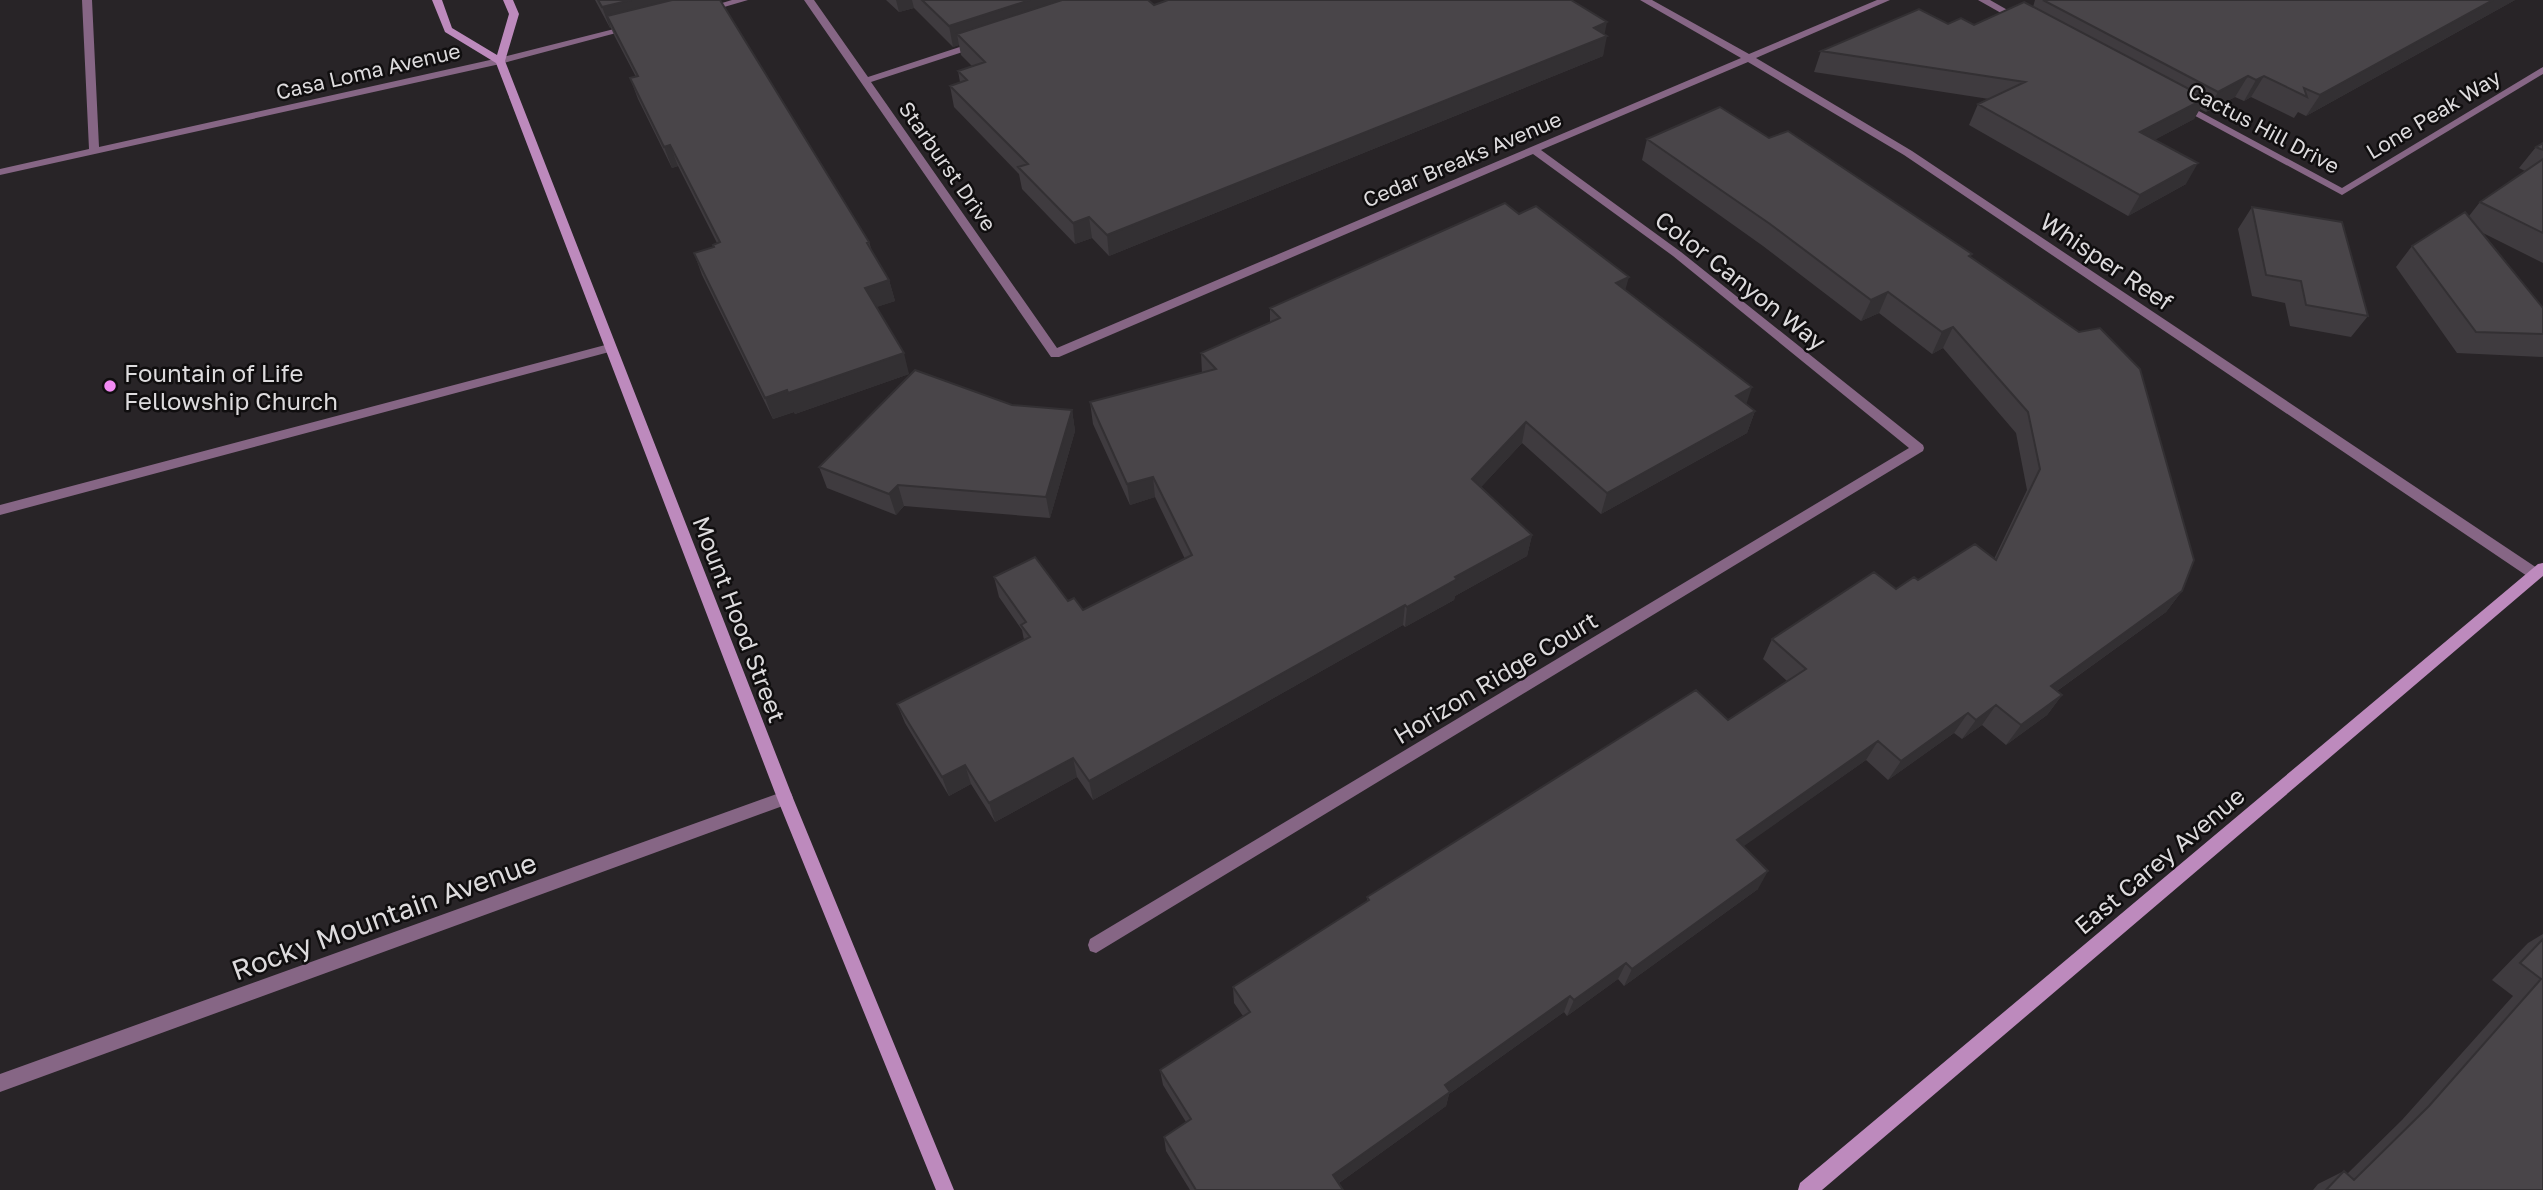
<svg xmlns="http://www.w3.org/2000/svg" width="2543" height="1190" font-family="'Golos Text',sans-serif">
<rect width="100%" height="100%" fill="#282427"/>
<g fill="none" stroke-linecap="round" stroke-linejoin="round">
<path fill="#866685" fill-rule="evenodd" d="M 82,0 L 92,0 L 99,147 L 499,58 L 630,25 L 635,28 L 500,64 L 0,175 L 0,169 L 89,149 Z
M 732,0 L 748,0 L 707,12 L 702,9 Z
M 804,0 L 814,0 L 868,77 L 975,42 L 981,42 L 981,46 L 871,82 L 1057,348 L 1741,58 L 1640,0 L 1652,0 L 1749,54 L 1877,0 L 1890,0 L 1756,58 L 1912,151 L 2540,570 L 2542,574 L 2540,578 L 2530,578 L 1904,155 L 1748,62 L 1541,150 L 1681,252 L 1923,445 L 1924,448 L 1923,451 L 1096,953 L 1090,951 L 1088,945 L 1090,939 L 1909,448 L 1673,256 L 1533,154 L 1059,357 L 1051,357 Z
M 1978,0 L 1990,0 L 2025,20 L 2017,22 Z
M 2543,67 L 2543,74 L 2342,195 L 2175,105 L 2184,103 L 2342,188 Z
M 609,344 L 613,345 L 615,348 L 613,351 L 0,515 L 0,505 Z
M 785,791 L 791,793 L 793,798 L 791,803 L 0,1092 L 0,1074 Z"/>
<path fill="#bd8abd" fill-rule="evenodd" d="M 432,0 L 442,0 L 452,28 L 497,55 L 509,14 L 503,0 L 513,0 L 519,14 L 505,61 L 793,798 L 954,1190 L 936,1190 L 777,798 L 496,63 L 445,32 Z
M 2543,563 L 2543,576 L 1822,1190 L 1798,1190 L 1800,1183 L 2538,564 Z"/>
</g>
<path fill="#3f3b3f" d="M 595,0 L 720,0 L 869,242 L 872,251 L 889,280 L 895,301 L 876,307 L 909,374 L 795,414 L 794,412 L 773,419 L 702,275 L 694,253 L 714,247 L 713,245 L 717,243 L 678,166 L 672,168 L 638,99 L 630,78 L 636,77 L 615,37 L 611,28 L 610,28 Z
M 886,0 L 1148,0 L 1154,5 L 1605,34 L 1603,56 L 1109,256 L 1092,238 L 1075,244 L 1022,189 L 1019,174 L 954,107 L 950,86 L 960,82 L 958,71 L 972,66 L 961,55 L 959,45 L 953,47 L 914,8 L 899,12 Z
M 2035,0 L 2515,0 L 2306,116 L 2298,112 L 2294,118 L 2251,97 L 2244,101 L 2235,97 L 2206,112 L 2200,109 L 2194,119 L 2154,140 L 2186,184 L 2128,216 L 1969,125 L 1978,104 L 1989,99 L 1814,72 L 1821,51 L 1948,24 L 1974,25 L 2033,7 Z
M 1769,138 L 1971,257 L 2182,591 L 2166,612 L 2057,691 L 2062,695 L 2047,715 L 2006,745 L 1982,725 L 1962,739 L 1954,733 L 1888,780 L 1866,760 L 1743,846 L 1758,889 L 1624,986 L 1618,979 L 1567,1016 L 1564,1012 L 1449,1094 L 1446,1106 L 1339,1183 L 1343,1190 L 1190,1190 L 1166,1151 L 1164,1137 L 1186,1122 L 1163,1085 L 1160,1070 L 1243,1016 L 1234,1003 L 1233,987 L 1367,902 L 1367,897 L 1728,720 L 1787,681 L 1763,659 L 1772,639 L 1918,580 L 1994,559 L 2027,490 L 2016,433 L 1943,348 L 1932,354 L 1879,313 L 1861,321 L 1763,246 L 1642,160 L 1647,139 Z
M 2543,143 L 2543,263 L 2483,233 L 2543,308 L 2543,357 L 2457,353 L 2396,267 L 2412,246 L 2469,216 L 2480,202 L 2525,171 L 2519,168 L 2536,147 Z
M 2252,207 L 2368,316 L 2351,337 L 2290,326 L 2285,303 L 2252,296 L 2238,229 Z
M 1519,214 L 1625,290 L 1746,404 L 1755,411 L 1747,433 L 1601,514 L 1522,443 L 1481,487 L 1532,535 L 1527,556 L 1455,596 L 1454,600 L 1405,627 L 1403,625 L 1093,800 L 1077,777 L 995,822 L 971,784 L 949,796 L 905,723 L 897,704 L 1024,640 L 1022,630 L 999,597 L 994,577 L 1068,601 L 1083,610 L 1185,559 L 1155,497 L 1130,505 L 1093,424 L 1090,402 L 1202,373 L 1201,353 L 1270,322 L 1270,308 Z
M 1012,405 L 1072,410 L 1075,431 L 1050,518 L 904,506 L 896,515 L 827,488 L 819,467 Z
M 2543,934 L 2543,1190 L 2313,1190 L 2318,1184 L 2344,1171 L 2347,1174 L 2402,1120 L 2513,996 L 2492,980 L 2528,943 Z"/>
<path fill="#333033" d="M 631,0 L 715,0 L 607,16 L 611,28 L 610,28 L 602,7 Z
M 896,0 L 912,0 L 914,8 L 899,12 Z
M 1030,0 L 1096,0 L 957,34 L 959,45 L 953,47 L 949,26 Z
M 2493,0 L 2515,0 L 2306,116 L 2320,95 Z
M 1607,22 L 1604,37 L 1607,36 L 1603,56 L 1109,256 L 1107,235 Z
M 2248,76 L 2235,97 L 2206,112 L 2218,92 Z
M 2264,76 L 2251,97 L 2244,101 L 2256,80 Z
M 2206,98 L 2194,119 L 2128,154 L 2140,132 Z
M 670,145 L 678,166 L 672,168 L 664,147 Z
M 2198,163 L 2186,184 L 2128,216 L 2140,195 Z
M 1089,217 L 1092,238 L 1075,244 L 1073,223 Z
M 1629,277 L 1623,298 L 1616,283 Z
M 889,280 L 895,301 L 871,309 L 865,288 Z
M 1888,292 L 1879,313 L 1861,321 L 1871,300 Z
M 1953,327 L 1943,348 L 1932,354 L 1942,332 Z
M 904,353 L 909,374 L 795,414 L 794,412 L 773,419 L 765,398 Z
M 1752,387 L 1745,408 L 1736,396 Z
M 1072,410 L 1075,431 L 1050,518 L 1046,497 Z
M 1755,411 L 1747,433 L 1601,514 L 1607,493 Z
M 1526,422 L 1522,443 L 1469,500 L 1472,479 Z
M 1153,477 L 1155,497 L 1130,505 L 1127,484 Z
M 898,485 L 904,506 L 896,515 L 889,494 Z
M 1532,535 L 1527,556 L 1455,596 L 1454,600 L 1405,627 L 1407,607 L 1455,577 Z
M 2182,591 L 2166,612 L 2036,706 L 2051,686 Z
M 1405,605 L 1403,625 L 1093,800 L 1089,781 Z
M 2062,695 L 2047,715 L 2006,745 L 2021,725 Z
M 1996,705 L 1982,725 L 1962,739 L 1976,720 Z
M 1968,713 L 1954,733 L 1888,780 L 1901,761 Z
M 1878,741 L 1866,760 L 1727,858 L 1737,840 Z
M 1073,758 L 1077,777 L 995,822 L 989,803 Z
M 965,765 L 971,784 L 949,796 L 942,777 Z
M 1768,871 L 1758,889 L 1624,986 L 1632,969 Z
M 1626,963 L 1618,979 L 1567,1016 L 1574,1000 Z
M 1570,996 L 1564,1012 L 1449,1094 L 1446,1106 L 1332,1188 L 1333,1175 L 1445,1085 Z"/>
<path fill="#494549" stroke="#333033" stroke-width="2" d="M 598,0 L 631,0 L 602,7 Z
M 672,0 L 720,0 L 869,242 L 867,243 L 889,280 L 865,288 L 904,353 L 788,393 L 787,390 L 765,398 L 694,253 L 714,247 L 713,245 L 720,242 L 670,145 L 664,147 L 630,78 L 638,76 L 607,16 Z
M 922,0 L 1030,0 L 949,26 Z
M 1062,0 L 1148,0 L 1154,5 L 1168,0 L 1571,0 L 1607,22 L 1594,28 L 1607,36 L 1107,235 L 1089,217 L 1073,223 L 1018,167 L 1028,164 L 950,86 L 967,80 L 958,71 L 985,62 L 957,34 Z
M 2043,0 L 2493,0 L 2320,95 L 2304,88 L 2307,97 L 2264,76 L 2256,80 L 2248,76 L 2218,92 Z
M 2024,2 L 2206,98 L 2140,132 L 2198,163 L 2140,195 L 1978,104 L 2025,82 L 1821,51 L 1919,9 L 1948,24 L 1961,18 L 1974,25 Z
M 1720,107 L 1769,138 L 1788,131 L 1972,254 L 1969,256 L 2079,332 L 2100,328 L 2140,369 L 2194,560 L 2182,591 L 2051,686 L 2062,695 L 2021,725 L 1996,705 L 1976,720 L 1968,713 L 1901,761 L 1878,741 L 1737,840 L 1768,871 L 1632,969 L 1626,963 L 1574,1000 L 1570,996 L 1445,1085 L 1450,1092 L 1333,1175 L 1343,1190 L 1196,1190 L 1164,1137 L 1191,1119 L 1160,1070 L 1250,1012 L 1233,987 L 1369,900 L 1367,897 L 1696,690 L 1728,720 L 1806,669 L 1772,639 L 1874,572 L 1896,589 L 1914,577 L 1918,580 L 1975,544 L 1996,560 L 2040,469 L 2028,412 L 1953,327 L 1942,332 L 1888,292 L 1871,300 L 1770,224 L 1647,139 Z
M 2543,143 L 2543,150 L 2536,147 Z
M 2543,159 L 2543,233 L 2480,202 Z
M 1505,203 L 1519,214 L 1536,206 L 1629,277 L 1616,283 L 1752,387 L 1736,396 L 1755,411 L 1607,493 L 1526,422 L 1472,479 L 1532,535 L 1455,577 L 1457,579 L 1407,607 L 1405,605 L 1089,781 L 1073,758 L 989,803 L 965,765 L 942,777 L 897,704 L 1030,637 L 1021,625 L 1026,622 L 994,577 L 1035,557 L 1068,601 L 1074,598 L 1083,610 L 1192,555 L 1153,477 L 1127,484 L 1090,402 L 1216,369 L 1201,353 L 1280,318 L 1270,308 Z
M 2252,207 L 2342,222 L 2368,316 L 2306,305 L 2301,281 L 2266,275 Z
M 2465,212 L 2543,308 L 2543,334 L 2476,332 L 2412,246 Z
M 915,370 L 1012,405 L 1072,410 L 1046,497 L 898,485 L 889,494 L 819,467 Z
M 2543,939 L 2543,1190 L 2326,1190 L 2344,1171 L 2354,1180 L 2429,1106 L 2541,979 L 2520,963 Z"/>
<circle fill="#f28af3" stroke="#100e0f" stroke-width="2.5" cx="110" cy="386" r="7"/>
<g text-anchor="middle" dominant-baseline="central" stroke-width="5" stroke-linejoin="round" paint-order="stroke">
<g font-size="21" fill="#dddbdd" stroke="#100e0f">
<text transform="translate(368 71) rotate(-13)">Casa Loma Avenue</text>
<text transform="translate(2433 114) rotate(-31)">Lone Peak Way</text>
<text transform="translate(2264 128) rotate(28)">Cactus Hill Drive</text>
<text transform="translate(1462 159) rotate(-23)">Cedar Breaks Avenue</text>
<text transform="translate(948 166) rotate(55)">Starburst Drive</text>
</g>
<g font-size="24" fill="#dddbdd" stroke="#100e0f">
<text transform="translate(2107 261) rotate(34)">Whisper Reef</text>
<text transform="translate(1741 280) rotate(38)">Color Canyon Way</text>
<text transform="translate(740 619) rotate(69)">Mount Hood Street</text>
<text transform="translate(1495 677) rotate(-31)">Horizon Ridge Court</text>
<text transform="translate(2159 860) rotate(-40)">East Carey Avenue</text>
</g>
<g font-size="24" fill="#dddbdd" stroke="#100e0f" text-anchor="start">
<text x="124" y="372">Fountain of Life<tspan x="124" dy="28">Fellowship Church</tspan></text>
</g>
<g font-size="28" fill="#dddbdd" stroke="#100e0f">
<text transform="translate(384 916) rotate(-20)">Rocky Mountain Avenue</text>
</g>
</g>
</svg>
